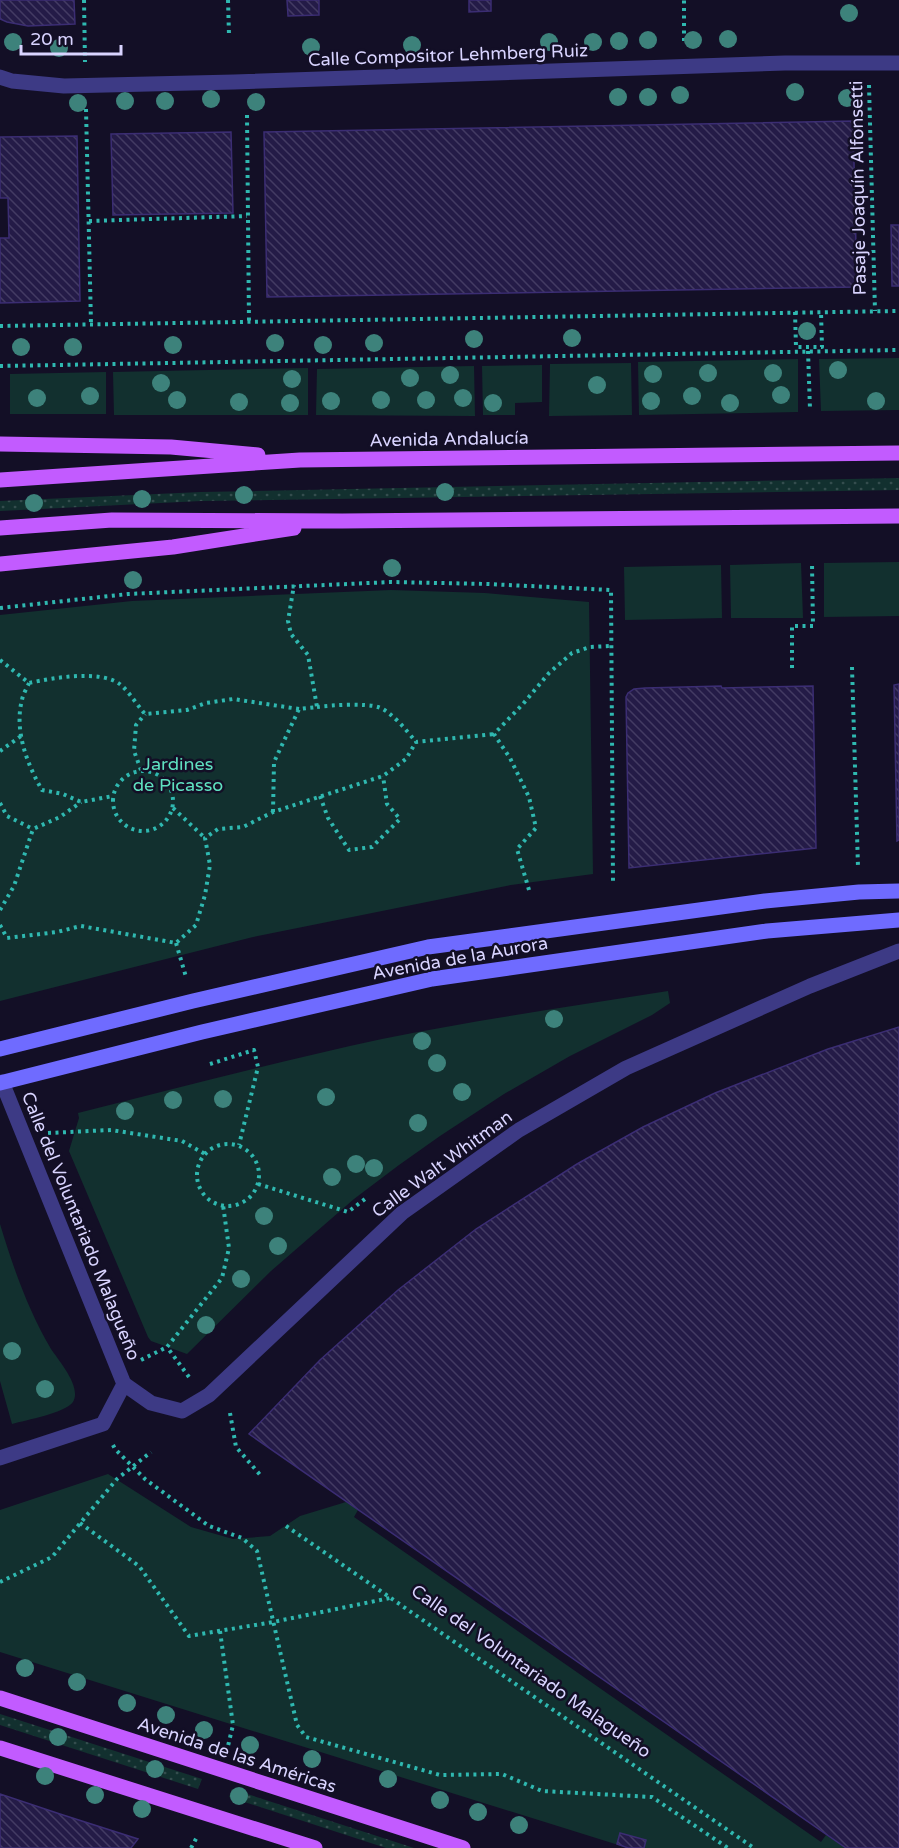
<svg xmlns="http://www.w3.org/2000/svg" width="899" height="1848" font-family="'Varela Round',sans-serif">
<defs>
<pattern id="grass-dots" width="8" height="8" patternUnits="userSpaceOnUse" patternTransform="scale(1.5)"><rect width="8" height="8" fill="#12302f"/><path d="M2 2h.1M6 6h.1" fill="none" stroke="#344d4e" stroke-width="1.8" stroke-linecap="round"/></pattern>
<pattern id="building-back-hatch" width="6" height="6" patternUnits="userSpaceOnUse" patternTransform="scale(1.5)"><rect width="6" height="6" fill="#241b47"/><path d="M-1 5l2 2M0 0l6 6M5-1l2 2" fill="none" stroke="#433b63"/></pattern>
</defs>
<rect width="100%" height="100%" fill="#130f26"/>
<path fill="url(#grass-dots)" d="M 899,478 L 899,490 L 201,501 L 0,511 L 0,501 L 201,492 Z
M 0,1714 L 202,1779 L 198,1789 L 0,1725 Z
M 232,1789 L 414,1848 L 386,1848 L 229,1797 Z"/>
<path fill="#12302f" d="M 899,358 L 899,410 L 821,411 L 819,359 Z
M 798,359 L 798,412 L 639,415 L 638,362 Z
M 631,363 L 632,415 L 549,416 L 550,364 Z
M 542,365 L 542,402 L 515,403 L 515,415 L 483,415 L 482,366 Z
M 474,366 L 475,416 L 316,415 L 317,369 Z
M 308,368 L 308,415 L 114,415 L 113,372 Z
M 106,372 L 106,414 L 10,414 L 10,374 Z
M 899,562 L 899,616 L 824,617 L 824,563 Z
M 801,563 L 803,618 L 731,618 L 730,565 Z
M 721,565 L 722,618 L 625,620 L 624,567 Z
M 391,590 L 485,593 L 589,602 L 593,874 L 511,885 L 253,937 L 0,1001 L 0,615 L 132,601 Z
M 668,991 L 670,1003 L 652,1015 L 570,1056 L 504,1094 L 440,1136 L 399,1165 L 354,1199 L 271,1271 L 187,1354 L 151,1341 L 148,1337 L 69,1151 L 79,1118 L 78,1113 C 179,1088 280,1061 382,1039 C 477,1020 573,1006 668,991 Z
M 0,1224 C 13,1267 28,1310 51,1349 C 59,1361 82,1387 73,1402 C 65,1413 26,1420 12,1424 L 0,1381 Z
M 108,1474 L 191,1527 L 233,1539 L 270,1536 L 300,1516 L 346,1502 L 358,1510 L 354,1517 L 821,1842 L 826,1835 L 846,1848 L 628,1848 L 0,1652 L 0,1510 Z"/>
<path fill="url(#building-back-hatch)" stroke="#3b2d73" stroke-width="1.5" d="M 0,0 L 74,0 L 75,24 L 28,26 L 7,22 L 0,19 Z
M 287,0 L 319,0 L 319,15 L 288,16 Z
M 469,0 L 491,0 L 491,11 L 469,12 Z
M 853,121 L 857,287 L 267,297 L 264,132 Z
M 231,132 L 233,213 L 113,215 L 111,134 Z
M 77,136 L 80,301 L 0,303 L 0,238 L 9,238 L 8,198 L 0,198 L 0,137 Z
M 891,225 L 899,225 L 899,286 L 892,286 Z
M 899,684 L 899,840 L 897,841 L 894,685 Z
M 721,686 L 722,688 L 813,686 L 816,848 L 629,868 L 626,697 L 628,693 L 634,689 L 645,688 Z
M 899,1027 L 899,1848 L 846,1848 L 249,1434 L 320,1360 L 398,1290 L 476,1229 L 577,1164 L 643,1127 L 715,1093 L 828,1049 Z
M 0,1794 L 60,1814 L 138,1839 L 131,1848 L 0,1848 Z
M 620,1833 L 646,1840 L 644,1848 L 628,1848 L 617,1844 Z"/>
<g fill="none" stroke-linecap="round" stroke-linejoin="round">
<path stroke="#2fb8b0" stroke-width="4" stroke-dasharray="3 4.5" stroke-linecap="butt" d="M 84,0 L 85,62
M 228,0 L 229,35
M 684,41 L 684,0
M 869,85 L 875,311
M 86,109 L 91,324
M 247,115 L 249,322
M 89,221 L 247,216
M 795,312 L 796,347 L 822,347 L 821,312
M 0,326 L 899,311
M 808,351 L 810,409
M 0,366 L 899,350
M 0,608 L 128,594 L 391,582 L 488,584 L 611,590 L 613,883
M 0,660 L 29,683 C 52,678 102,669 121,685 C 130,693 137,705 145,714 L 187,710 L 206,703 L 233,699 L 299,709
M 852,667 L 858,867
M 792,668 L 792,626 L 813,626 L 812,564
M 29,683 C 27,688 23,694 22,700 C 14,730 27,764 42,790 L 63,794 L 81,802 L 113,796
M 317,707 C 332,705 364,703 378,707 C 391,711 407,731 416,742 L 494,734
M 0,751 L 21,736
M 141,770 L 134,751 L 136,725 L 145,714
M113 801a30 30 0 1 1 60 0a30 30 0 1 1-60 0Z
M 320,796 L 328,818 L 349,850 L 372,847 L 400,819 L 387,804 L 383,776
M 0,803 L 7,816 L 33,829
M 173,808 L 205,838
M 273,812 L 274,762 L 299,709 L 317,707 L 308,655 L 291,634 L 288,621 L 294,585
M 529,890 L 517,849 L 536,828 L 529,797 L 510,758 L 494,734 L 523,704 L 549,673 L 572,653 L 590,647 L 610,646
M 0,910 L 14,886 L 33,829 L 60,817 L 81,802
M 0,925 L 7,938 L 57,932 L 81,926 L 176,943 L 196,925 L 205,895 L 210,865 L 205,838 L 218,829 L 243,827 L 273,812 L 383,776 L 406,759 L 416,742
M 176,943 L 186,977
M 210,1064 L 254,1050 L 258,1067 L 239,1145
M 48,1133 L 111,1130 L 182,1141 L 205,1154
M197 1175a31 31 0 1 1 62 0a31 31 0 1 1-62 0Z
M 258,1184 L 348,1212 L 365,1199
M 141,1360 L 167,1347
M 189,1377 L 167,1347 L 222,1278 L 229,1248 L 223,1205
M 230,1413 L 236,1447 L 262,1477
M 113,1445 L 115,1449 L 145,1479 L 209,1526 L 242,1538 L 257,1551 L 297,1725 L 306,1737 L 440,1775 L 502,1774 L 542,1791 L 652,1797 L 728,1848
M 80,1523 L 139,1566 L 189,1636 L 273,1622 L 390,1598
M 286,1526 L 754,1848
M 0,1582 L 52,1557 L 117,1479 L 151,1452
M 220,1631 L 233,1725 L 228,1746
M 191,1848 L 197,1837"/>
<path stroke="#3d3a85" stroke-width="15" d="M 0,77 L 12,81 L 64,86 L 234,82 L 785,63 L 899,63
M 2,1082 L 124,1384
M 124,1384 L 151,1403 L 182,1411 L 209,1395 L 402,1213 L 519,1130 L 626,1068 L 810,986 L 899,951
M 0,1458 L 103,1424 L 124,1384"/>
<path stroke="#6f6bff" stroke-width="15" d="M 0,1049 L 193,1001 L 428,947 L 765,901 L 859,892 L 899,891
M 0,1083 L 202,1032 L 432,979 L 767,931 L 899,920"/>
<path stroke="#c25bff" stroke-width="15" d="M 0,444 L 171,447 L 258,455
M 0,480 L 300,460 L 899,453
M 0,528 L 112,520 L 342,521 L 899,516
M 0,564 L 173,547 L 294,528
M 0,1698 L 463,1848
M 0,1748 L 315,1848"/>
</g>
<g fill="#3d827b">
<circle cx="849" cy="13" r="9"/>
<circle cx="728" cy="39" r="9"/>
<circle cx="648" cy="40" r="9"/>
<circle cx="693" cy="40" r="9"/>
<circle cx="619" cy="41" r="9"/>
<circle cx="13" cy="42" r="9"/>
<circle cx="549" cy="42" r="9"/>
<circle cx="593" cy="42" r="9"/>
<circle cx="412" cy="45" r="9"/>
<circle cx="311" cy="47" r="9"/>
<circle cx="59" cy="48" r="9"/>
<circle cx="795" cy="92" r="9"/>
<circle cx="680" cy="95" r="9"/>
<circle cx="618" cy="97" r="9"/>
<circle cx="648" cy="97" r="9"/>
<circle cx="847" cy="98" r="9"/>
<circle cx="211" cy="99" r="9"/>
<circle cx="125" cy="101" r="9"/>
<circle cx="165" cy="101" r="9"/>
<circle cx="256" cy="102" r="9"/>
<circle cx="78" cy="103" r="9"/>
<circle cx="807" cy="331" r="9"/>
<circle cx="572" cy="338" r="9"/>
<circle cx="474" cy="339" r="9"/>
<circle cx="275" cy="343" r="9"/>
<circle cx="374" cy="343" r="9"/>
<circle cx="173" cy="345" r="9"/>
<circle cx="323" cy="345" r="9"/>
<circle cx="21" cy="347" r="9"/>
<circle cx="73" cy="347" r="9"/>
<circle cx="838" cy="370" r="9"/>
<circle cx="708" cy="373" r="9"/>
<circle cx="773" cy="373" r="9"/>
<circle cx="653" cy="374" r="9"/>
<circle cx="450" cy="375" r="9"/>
<circle cx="410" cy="378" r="9"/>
<circle cx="292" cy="379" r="9"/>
<circle cx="161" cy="383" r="9"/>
<circle cx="597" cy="385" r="9"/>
<circle cx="781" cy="395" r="9"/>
<circle cx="90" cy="396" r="9"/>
<circle cx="692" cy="396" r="9"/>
<circle cx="37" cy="398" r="9"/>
<circle cx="463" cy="398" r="9"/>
<circle cx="177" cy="400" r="9"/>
<circle cx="381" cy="400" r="9"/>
<circle cx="426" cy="400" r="9"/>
<circle cx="331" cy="401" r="9"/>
<circle cx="651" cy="401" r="9"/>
<circle cx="876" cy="401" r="9"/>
<circle cx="239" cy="402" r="9"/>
<circle cx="290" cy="403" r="9"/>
<circle cx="493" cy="403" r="9"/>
<circle cx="730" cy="403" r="9"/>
<circle cx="445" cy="492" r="9"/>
<circle cx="244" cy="495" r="9"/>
<circle cx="142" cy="499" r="9"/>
<circle cx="34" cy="503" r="9"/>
<circle cx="392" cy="568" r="9"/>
<circle cx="133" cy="580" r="9"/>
<circle cx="554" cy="1019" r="9"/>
<circle cx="422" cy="1041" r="9"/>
<circle cx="437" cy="1063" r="9"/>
<circle cx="462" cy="1092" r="9"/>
<circle cx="326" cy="1097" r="9"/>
<circle cx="223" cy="1099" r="9"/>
<circle cx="173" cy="1100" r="9"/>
<circle cx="125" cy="1111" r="9"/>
<circle cx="418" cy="1123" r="9"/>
<circle cx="356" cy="1164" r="9"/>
<circle cx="374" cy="1168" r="9"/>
<circle cx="332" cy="1177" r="9"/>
<circle cx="264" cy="1216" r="9"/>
<circle cx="278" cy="1246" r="9"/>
<circle cx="241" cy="1279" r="9"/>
<circle cx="206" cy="1325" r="9"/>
<circle cx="12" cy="1351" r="9"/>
<circle cx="45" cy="1389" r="9"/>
<circle cx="25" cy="1668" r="9"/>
<circle cx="77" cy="1682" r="9"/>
<circle cx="127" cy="1703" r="9"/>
<circle cx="166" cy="1715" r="9"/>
<circle cx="204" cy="1730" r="9"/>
<circle cx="58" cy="1737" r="9"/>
<circle cx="250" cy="1745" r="9"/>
<circle cx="312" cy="1759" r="9"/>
<circle cx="155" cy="1769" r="9"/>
<circle cx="45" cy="1776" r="9"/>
<circle cx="388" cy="1779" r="9"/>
<circle cx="95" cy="1795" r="9"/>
<circle cx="239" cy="1796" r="9"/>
<circle cx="440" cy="1800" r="9"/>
<circle cx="142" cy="1809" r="9"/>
<circle cx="478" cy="1812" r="9"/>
<circle cx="519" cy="1825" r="9"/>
</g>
<g text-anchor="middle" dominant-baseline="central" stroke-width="5" stroke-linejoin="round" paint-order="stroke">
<g font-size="18" fill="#d9d4ff" stroke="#130f26">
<text transform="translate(448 55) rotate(-2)">Calle Compositor Lehmberg Ruiz</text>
<text transform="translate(858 188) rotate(-91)">Pasaje Joaquín Alfonsetti</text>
<text transform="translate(449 439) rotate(-1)">Avenida Andalucía</text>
<text transform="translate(460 958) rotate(-10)">Avenida de la Aurora</text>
<text transform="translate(442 1164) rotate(-36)">Calle Walt Whitman</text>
<text transform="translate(81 1226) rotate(68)">Calle del Voluntariado Malagueño</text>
<text transform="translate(531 1671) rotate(35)">Calle del Voluntariado Malagueño</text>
<text transform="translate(237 1755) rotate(18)">Avenida de las Américas</text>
</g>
<g font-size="18" fill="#5fe0c0" stroke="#130f26">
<text x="178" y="764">Jardines<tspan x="178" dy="21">de Picasso</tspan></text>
</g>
</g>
<path d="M21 45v9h100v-9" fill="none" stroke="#d9d4ff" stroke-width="3"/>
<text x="30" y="45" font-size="18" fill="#d9d4ff" stroke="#130f26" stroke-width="4.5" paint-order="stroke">20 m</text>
</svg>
